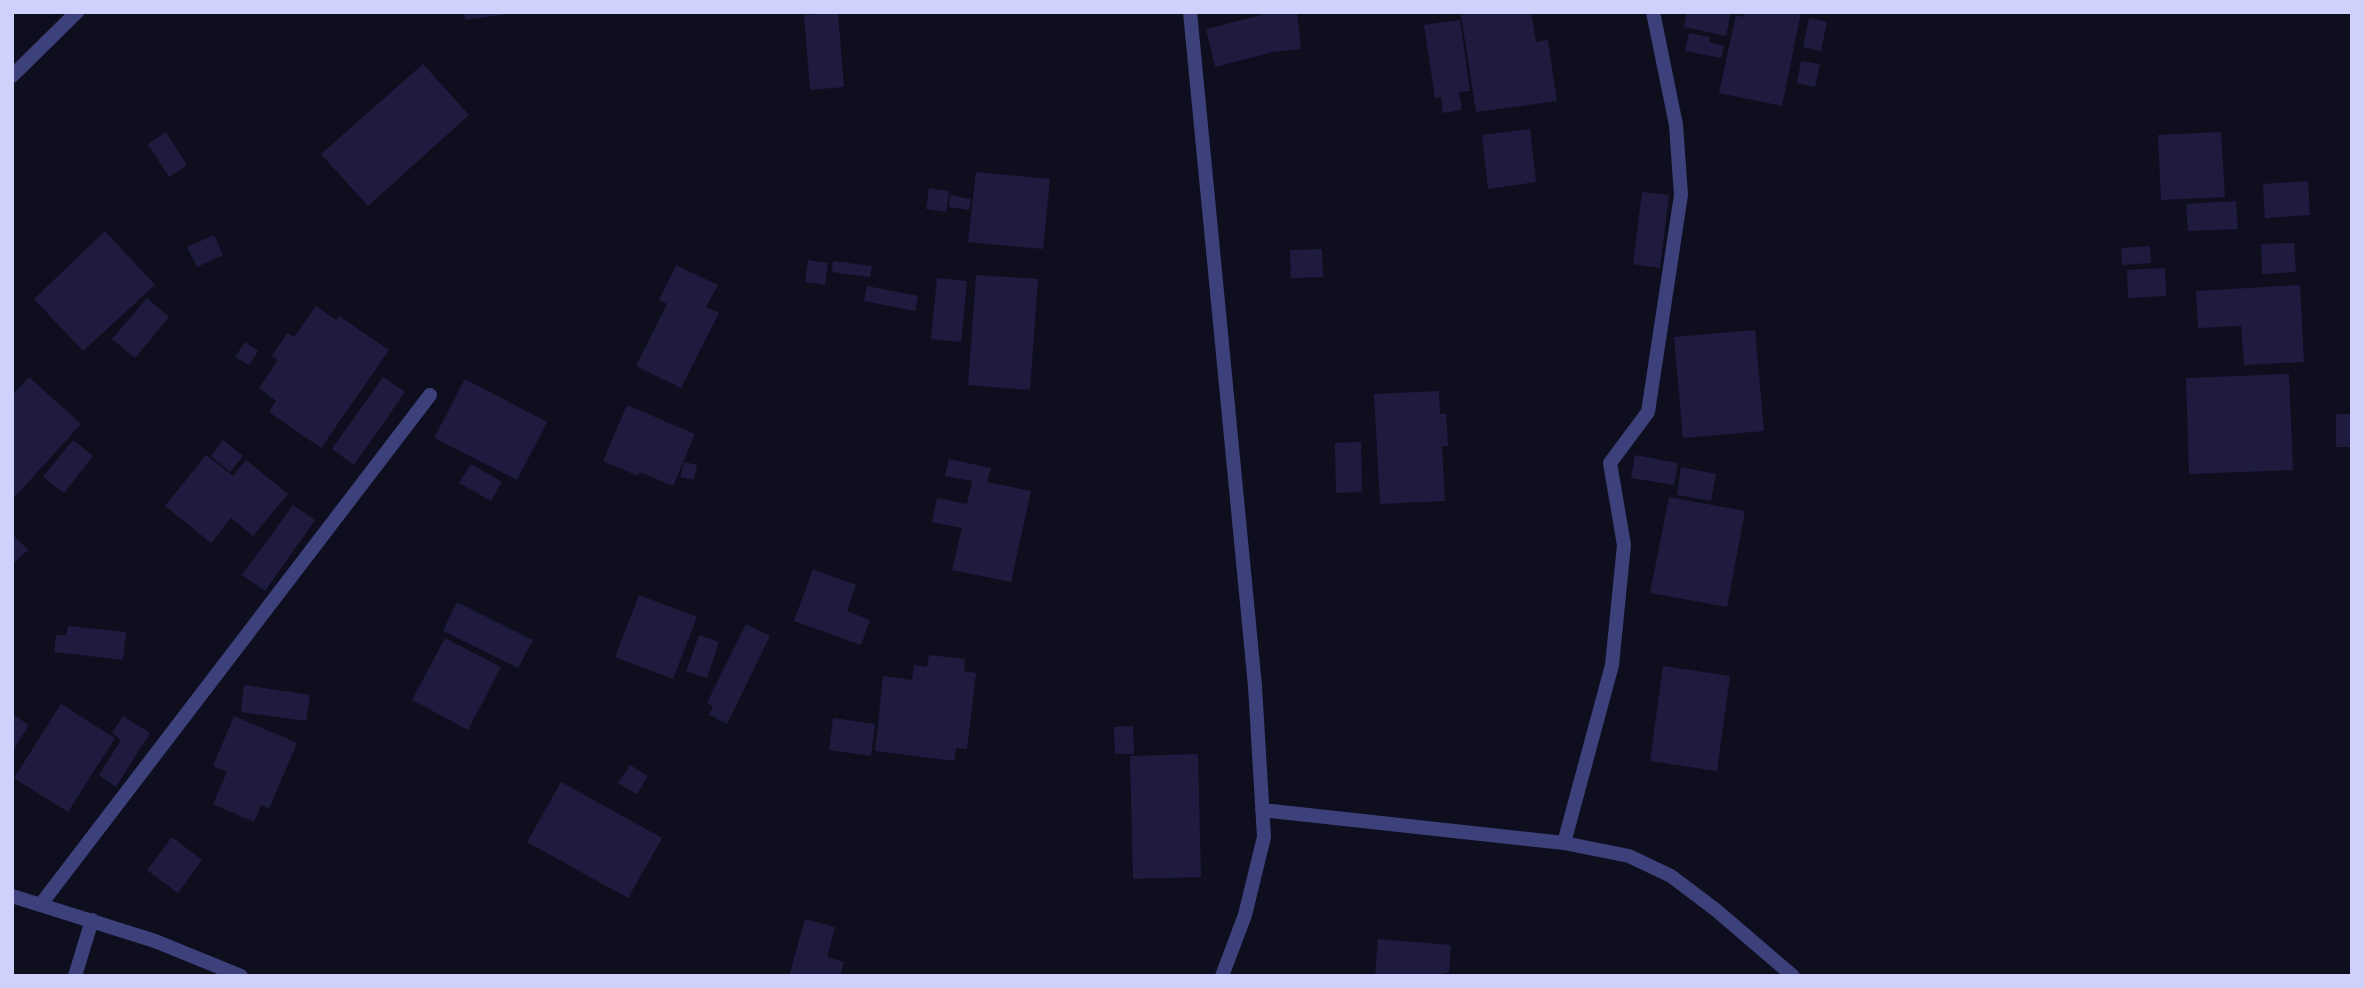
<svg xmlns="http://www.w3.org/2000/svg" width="2364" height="988" font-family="'PT Sans',sans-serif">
<rect width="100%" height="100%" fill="#0f0e1f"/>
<path fill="#1e1b3f" d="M 464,12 L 508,12 L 508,14 L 465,20 Z
M 1264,12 L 1297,12 L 1301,49 L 1273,52 L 1215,67 L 1206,29 L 1265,14 Z
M 1478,12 L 1531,12 L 1536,42 L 1548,40 L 1557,101 L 1476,112 L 1461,15 Z
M 1687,12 L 1731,12 L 1726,36 L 1684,27 Z
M 1745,12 L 1801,12 L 1782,106 L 1719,93 L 1736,15 L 1744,17 Z
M 838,13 L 844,87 L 810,90 L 804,15 Z
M 1809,18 L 1827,22 L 1821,51 L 1803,47 Z
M 1460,20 L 1470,91 L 1459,92 L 1462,110 L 1443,113 L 1441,97 L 1435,98 L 1424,25 Z
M 1689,33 L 1710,37 L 1709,42 L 1724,46 L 1721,58 L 1685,51 Z
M 1801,61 L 1820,64 L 1815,87 L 1797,83 Z
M 423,64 L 469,115 L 368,206 L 321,154 Z
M 1530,129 L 1536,182 L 1488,189 L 1482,135 Z
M 166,132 L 187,165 L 169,177 L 148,144 Z
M 2221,132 L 2225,197 L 2161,200 L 2158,135 Z
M 976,172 L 1050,179 L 1043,249 L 968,242 Z
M 2308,181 L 2310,215 L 2265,218 L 2263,184 Z
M 929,188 L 949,191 L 946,212 L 926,209 Z
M 1642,192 L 1669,195 L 1660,268 L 1633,264 Z
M 950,195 L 971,199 L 969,210 L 949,207 Z
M 2236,201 L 2238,229 L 2188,231 L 2186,204 Z
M 105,231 L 155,285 L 83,351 L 34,299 Z
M 214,235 L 223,255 L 197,267 L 187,247 Z
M 2294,243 L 2296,272 L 2262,274 L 2261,244 Z
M 2150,246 L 2151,263 L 2122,265 L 2121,248 Z
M 1322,249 L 1323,277 L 1291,278 L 1290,250 Z
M 808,260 L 828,263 L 825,285 L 805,282 Z
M 833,261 L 872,266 L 870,277 L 832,272 Z
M 676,265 L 718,285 L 706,307 L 719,313 L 681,388 L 636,366 L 667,304 L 659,300 Z
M 2165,268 L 2166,296 L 2128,298 L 2127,270 Z
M 976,275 L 1038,279 L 1030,390 L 968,385 Z
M 937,278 L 967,281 L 961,342 L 931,339 Z
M 2300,285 L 2304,362 L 2244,365 L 2241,326 L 2198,328 L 2196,291 Z
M 867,286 L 918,296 L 915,311 L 864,301 Z
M 147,298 L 169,317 L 135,358 L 112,339 Z
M 316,306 L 336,320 L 339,316 L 389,350 L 321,448 L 269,412 L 276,401 L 259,388 L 278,360 L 272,356 L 287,333 L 294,337 Z
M 1755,330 L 1764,431 L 1683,438 L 1674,337 Z
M 245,342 L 258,351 L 249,365 L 235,357 Z
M 2289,374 L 2293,470 L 2189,474 L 2186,378 Z
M 29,377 L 81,424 L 12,500 L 12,395 Z
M 383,377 L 405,392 L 354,465 L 332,449 Z
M 465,379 L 547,422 L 517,480 L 434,438 Z
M 1439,391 L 1440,414 L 1446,414 L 1448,446 L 1442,446 L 1445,501 L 1380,504 L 1374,394 Z
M 627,405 L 695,434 L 673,486 L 640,472 L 638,476 L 603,461 Z
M 2336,414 L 2352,414 L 2352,447 L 2336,447 Z
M 73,440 L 93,456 L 64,493 L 43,477 Z
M 223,440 L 243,456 L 230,472 L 211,456 Z
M 1361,442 L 1362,492 L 1336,493 L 1335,443 Z
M 206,455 L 233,476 L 246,460 L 288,494 L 253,536 L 231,518 L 211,543 L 165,506 Z
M 1635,455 L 1678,463 L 1674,485 L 1631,478 Z
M 949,459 L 991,468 L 987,482 L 1031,491 L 1011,582 L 952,570 L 962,528 L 932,522 L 937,498 L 967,504 L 972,481 L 945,476 Z
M 684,462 L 697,465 L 694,480 L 680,477 Z
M 471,464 L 502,482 L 491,501 L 459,483 Z
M 1681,467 L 1716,474 L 1711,501 L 1677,495 Z
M 1669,497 L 1745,511 L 1727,607 L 1650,593 Z
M 293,505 L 315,520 L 265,591 L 242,575 Z
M 12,534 L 28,550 L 12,565 Z
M 813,569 L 856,585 L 847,611 L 870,620 L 861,645 L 794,621 Z
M 639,595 L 697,617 L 673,679 L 615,657 Z
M 457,602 L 533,640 L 518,668 L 443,631 Z
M 746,624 L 770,636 L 727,724 L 709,715 L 713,706 L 707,703 Z
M 68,626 L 126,632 L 123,660 L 54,652 L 56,635 L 66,635 Z
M 699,635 L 719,642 L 707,678 L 686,671 Z
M 445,638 L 501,667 L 468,730 L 412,700 Z
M 929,655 L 965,659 L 964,671 L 976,673 L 967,749 L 956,748 L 954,761 L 875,751 L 883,676 L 912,680 L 914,665 L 927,667 Z
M 1663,666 L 1730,676 L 1717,771 L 1650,761 Z
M 244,685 L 310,695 L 306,721 L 241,712 Z
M 61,704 L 115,738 L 68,812 L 14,778 Z
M 12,714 L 29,725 L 12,752 Z
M 123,716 L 150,733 L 116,787 L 99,775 L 121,740 L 112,733 Z
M 234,716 L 297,743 L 269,809 L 261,805 L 254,822 L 213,804 L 227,772 L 213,766 Z
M 833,718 L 875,724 L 871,756 L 829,750 Z
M 1133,726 L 1134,754 L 1115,754 L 1114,727 Z
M 1198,754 L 1201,877 L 1133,879 L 1130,756 Z
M 630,765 L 648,776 L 637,794 L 618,783 Z
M 561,782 L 662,838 L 628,898 L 527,842 Z
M 172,837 L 202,860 L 178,893 L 147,870 Z
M 805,919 L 835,927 L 827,957 L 844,962 L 840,976 L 789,976 Z
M 1378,939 L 1451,945 L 1449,973 L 1443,973 L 1443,976 L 1375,976 Z"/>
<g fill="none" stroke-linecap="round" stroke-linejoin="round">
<path stroke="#3c417b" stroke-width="14" d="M 1190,12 L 1255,686 L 1264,837 L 1245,915 L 1222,976
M 12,76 L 77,12
M 1262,810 L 1564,843 L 1629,856 L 1671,876 L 1716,910 L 1793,976
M 1564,843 L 1612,665 L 1624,545 L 1610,463 L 1648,412 L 1681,195 L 1676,125 L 1653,12
M 12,896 L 155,941 L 241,976
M 41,904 L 430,395
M 75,976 L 92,920"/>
</g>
<rect width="2364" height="988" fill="none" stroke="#d0d0fc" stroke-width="28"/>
</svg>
